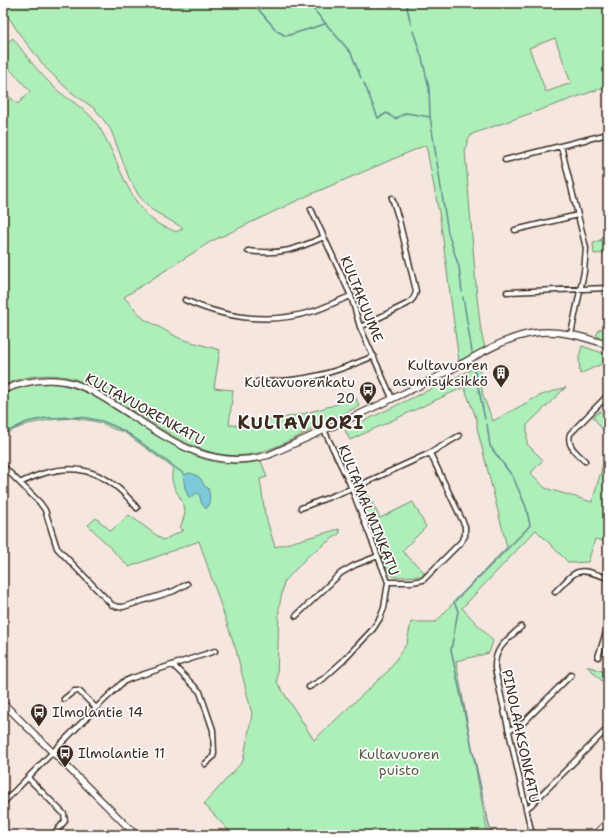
<svg xmlns="http://www.w3.org/2000/svg" width="611" height="838" font-family="'Shantell Sans',sans-serif">
<rect width="100%" height="100%" fill="#f6e6e0"/>
<filter id="ink" filterUnits="userSpaceOnUse"><feTurbulence type="fractalNoise" baseFrequency=".025" numOctaves="2"/><feDisplacementMap in="SourceGraphic" scale="8" xChannelSelector="R" yChannelSelector="G"/><feConvolveMatrix kernelMatrix="1 2 1 2 8 2 1 2 1" color-interpolation-filters="sRGB"/></filter>
<g filter="url(#ink)">
<path fill="#acefb9" stroke="#748c6c" fill-rule="evenodd" d="M 3,3 L 608,3 L 608,86 L 472,134 L 468,140 L 465,150 L 477,297 L 481,331 L 485,348 L 459,361 L 440,218 L 426,145 L 309,195 L 210,242 L 124,297 L 144,319 L 181,339 L 220,350 L 214,388 L 233,390 L 229,425 L 256,425 L 260,420 C 293,419 324,408 356,398 L 359,406 C 338,416 318,427 297,437 C 280,445 264,453 246,455 C 194,462 142,413 99,390 C 90,386 81,380 71,378 C 49,372 24,376 3,385 L 3,99 L 7,95 L 18,104 L 30,91 L 3,62 L 3,46 L 13,38 C 26,56 40,74 56,89 C 68,100 84,107 94,120 C 118,151 122,195 154,221 C 159,226 169,228 176,232 L 183,228 L 152,210 L 139,196 L 129,178 L 111,130 L 103,119 L 95,109 L 71,92 L 60,82 L 45,67 L 21,36 L 3,9 ZM 555,38 L 571,83 L 546,92 L 529,48 Z
M 608,239 L 608,253 L 594,254 L 593,242 Z
M 608,328 L 608,340 L 596,336 L 599,329 Z
M 582,346 L 608,355 L 608,361 L 580,374 L 579,357 Z
M 479,366 L 483,396 L 493,421 L 539,396 L 566,387 L 527,425 L 527,444 L 543,460 L 531,473 L 545,488 L 592,502 L 606,455 L 606,434 L 593,417 L 600,411 L 608,419 L 608,542 L 595,539 L 588,562 L 569,563 L 536,530 L 462,608 L 493,641 L 489,653 L 456,661 L 488,835 L 230,835 L 230,832 L 204,804 L 243,761 L 252,714 L 236,650 L 199,541 L 129,567 L 88,525 L 96,518 L 111,531 L 129,515 L 163,540 L 184,530 L 180,529 C 181,524 184,518 185,513 C 185,496 167,489 173,468 L 124,432 L 113,429 L 104,424 L 93,421 L 73,418 L 49,420 L 28,424 L 3,434 L 3,394 C 76,355 136,432 198,457 C 219,465 240,465 261,461 L 267,477 L 260,479 L 265,514 L 275,547 L 339,529 L 340,533 L 308,556 L 284,582 L 279,608 L 277,682 L 314,740 L 388,671 L 407,643 L 411,622 L 436,622 L 454,602 L 507,547 L 477,428 L 477,420 L 464,387 L 350,440 L 345,430 Z
M 364,487 L 380,518 L 413,502 L 426,527 L 402,551 L 425,573 L 421,576 L 396,577 L 389,574 L 357,493 L 358,491 Z
M 587,666 L 608,673 L 608,687 Z"/>
<path fill="#7ccada" stroke="#628a8f" d="M 190,473 C 193,474 197,475 200,478 C 204,482 202,486 208,488 C 210,495 211,502 206,509 L 202,504 L 199,494 L 197,493 L 191,497 L 189,498 L 185,488 L 183,475 Z"/>
<g fill="none" stroke-linecap="round" stroke-linejoin="round">
<path stroke="#628a8f" stroke-width="1.5" d="M 253,3 L 277,31 L 286,36 L 325,24
M 308,3 L 351,53 L 361,78
M 406,3 L 411,25
M 413,31 L 422,58 L 429,88 L 430,117 L 448,233 L 459,267 L 462,292
M 364,83 L 378,118 L 387,113 L 395,119 L 406,113 L 430,117
M 600,240 L 608,239
M 463,297 L 472,352
M 474,367 L 485,419
M 487,424 L 490,446 L 513,477 L 526,507 L 530,525 L 526,530 L 454,602 L 458,611 L 451,650 L 491,835
M 3,432 L 7,432 L 27,422 L 46,418 L 81,417 L 102,421 L 118,428 L 132,436 L 184,474"/>
<g stroke="#3b2a1e" stroke-width="7">
<path id="minor" d="M 561,146 L 586,248 L 584,272 L 571,334
M 505,160 L 608,134
M 311,209 L 351,296 L 360,327 L 392,398
M 515,230 L 578,215
M 248,251 C 280,255 295,250 324,237
M 507,292 L 608,288
M 185,300 C 227,319 269,325 314,311 C 327,307 339,300 351,296
M 360,327 L 407,304 C 412,301 415,298 416,291 L 399,220 L 392,198
M 257,382 C 304,382 331,374 374,356
M 585,461 C 577,453 566,446 570,434 L 608,395
M 3,466 L 40,503 L 45,510 L 57,548 L 112,605 L 118,607 L 123,607 L 174,591 L 187,584
M 20,483 C 68,459 104,466 137,508
M 301,508 L 358,486 L 430,453 L 459,436
M 388,582 L 412,582 L 423,580 L 460,543 L 465,536 L 465,526 L 430,453
M 555,592 C 579,568 575,567 608,578
M 296,616 L 341,573 L 355,565 L 378,556
M 521,627 C 506,641 494,648 495,669 L 532,835
M 598,657 L 608,626
M 173,665 L 200,692 L 213,730 L 214,753 L 213,757 L 205,764
M 309,687 L 323,679 L 343,661 L 373,629 L 380,618 L 384,608 L 388,582 L 349,482 L 324,430
M 64,699 L 74,691 L 79,691 L 96,708
M 509,730 L 521,725 L 571,675
M 28,778 L 64,814 L 65,821 L 53,835
M 3,803 L 96,708 L 123,682 L 132,678 L 215,651
M 526,809 L 531,805 L 608,728
M 594,835 L 608,821"/>
</g>
<g stroke="#3b2a1e" stroke-width="8">
<path id="tertiary" d="M 3,390 C 22,382 42,378 63,381 C 82,384 99,395 115,405 C 165,436 207,473 269,455 C 327,429 386,403 443,374 C 472,359 501,338 534,333 C 559,329 584,337 608,345
M 3,703 L 136,835"/>
</g>
<use href="#minor" stroke="#fff" stroke-width="4"/>
<use href="#tertiary" stroke="#fff" stroke-width="5.5"/>
</g>
</g>
<defs>
<g id="building-pin" transform="scale(0.9)"><path d="M0 17L-7.5 6A9.5 9.5 0 1 1 7.5 6Z" fill="#3b2a1e" stroke="#fff"/><path d="M-4-6H4V6H1V3H-1V6H-4ZM-2.5-4.3h1.7v1.8h-1.7ZM.8-4.3h1.7v1.8H.8ZM-2.5-1h1.7V.8h-1.7ZM.8-1h1.7V.8H.8Z" fill="#fff"/></g>
<g id="bus-pin" transform="scale(0.9)"><path d="M0 17L-7.5 6A9.5 9.5 0 1 1 7.5 6Z" fill="#3b2a1e" stroke="#fff"/><path d="M-5-6H5V4H4V6H2V4H-2V6H-4V4H-5ZM-3.5-4V0h7V-4ZM-3.5 1.2v1.5H-2V1.2ZM2 1.2v1.5H3.5V1.2Z" fill="#fff"/></g>
</defs>
<g fill-rule="evenodd">
<use href="#building-pin" x="501" y="373"/>
<use href="#bus-pin" x="368" y="390"/>
<use href="#bus-pin" x="39" y="712"/>
<use href="#bus-pin" x="65" y="753"/>
</g>
<g text-anchor="middle" dominant-baseline="central" stroke-width="3.5" stroke-linejoin="round" paint-order="stroke">
<g font-size="14" fill="#3b2a1e" stroke="#fff">
<text transform="translate(362 299) rotate(68)">KULTAKUUME</text>
<text transform="translate(145 409) rotate(29)">KULTAVUORENKATU</text>
<text transform="translate(369 510) rotate(68)">KULTAMALMINKATU</text>
<text transform="translate(521 736) rotate(78)">PINOLAAKSONKATU</text>
</g>
<g font-size="14" fill="#3b2a1e" stroke="#fff" text-anchor="end">
<text x="488" y="365">Kultavuoren<tspan x="488" dy="16">asumisyksikkö</tspan></text>
<text x="355" y="382">Kultavuorenkatu<tspan x="355" dy="16">20</tspan></text>
<text x="52" y="712" text-anchor="start">Ilmolantie 14</text>
<text x="78" y="753" text-anchor="start">Ilmolantie 11</text>
</g>
<g font-size="14" fill="#575b45" stroke="#fff">
<text x="399" y="754">Kultavuoren<tspan x="399" dy="16">puisto</tspan></text>
</g>
<g font-size="18" font-weight="bold" letter-spacing="1" fill="#3b2a1e" stroke="#fff">
<text x="301" y="423">KULTAVUORI</text>
</g>
</g>
<rect width="611" height="838" fill="none" stroke="#fff" stroke-width="16"/>
<rect x="8" y="8" width="595" height="822" fill="none" stroke="#3b2a1e" stroke-width="1.5" filter="url(#ink)"/>
</svg>
